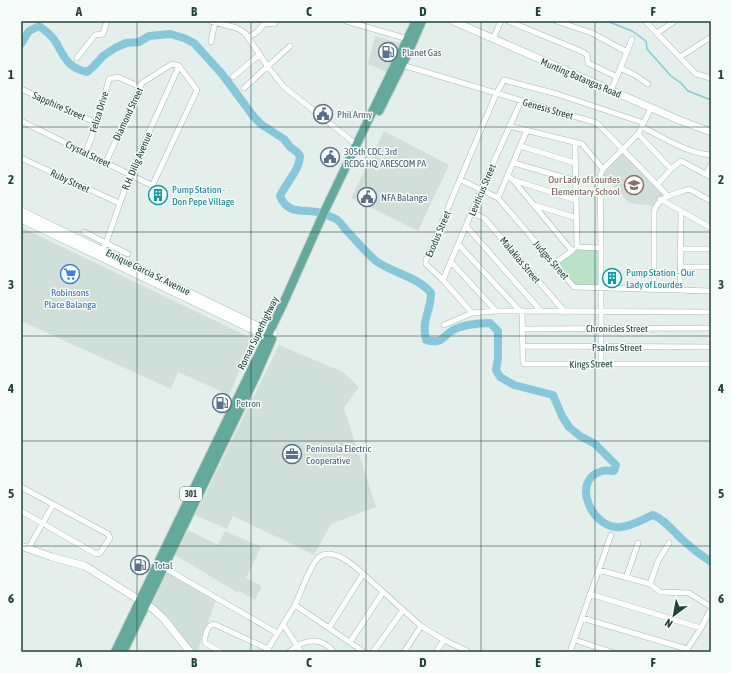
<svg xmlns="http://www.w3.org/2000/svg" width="732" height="673" font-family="'Asap Condensed',sans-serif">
<rect width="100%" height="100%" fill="#e4efeb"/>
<path fill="#d1dfda" d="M 375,36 L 405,45 L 392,74 L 368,64 Z
M 384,131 L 449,165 L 418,231 L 351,198 Z
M 622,152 L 664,195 L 653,206 L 629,203 L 604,176 L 604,170 Z
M 21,227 L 253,339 L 229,395 L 178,372 L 171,389 L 21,321 Z
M 279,345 L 343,372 L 359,387 L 344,408 L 376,507 L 331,524 L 314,555 L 233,516 L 227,529 L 195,515 Z
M 188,530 L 218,545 L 225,531 L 261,547 L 246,578 L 262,586 L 255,600 L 239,591 L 238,593 L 175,555 Z
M 167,571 L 216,600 L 197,652 L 191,652 L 152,605 Z"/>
<path fill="#bae2c7" d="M 577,248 L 599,248 L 599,286 L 574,286 L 555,264 Z"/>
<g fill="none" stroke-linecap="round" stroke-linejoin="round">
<path stroke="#86c8da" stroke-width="1.5" d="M 607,21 L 632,31 L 646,41 L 647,49 L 671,76 L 681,83 L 688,91 L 711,100"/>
<path stroke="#86c8da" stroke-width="8" d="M 21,44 L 29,31 L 39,26 C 45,30 53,37 57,44 C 65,59 69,68 87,72 L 93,67 L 103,56 L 115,48 L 126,43 L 139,42 L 149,36 L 170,34 L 184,38 L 194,43 L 222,74 L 254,117 L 262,125 L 284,139 L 290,147 L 297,152 L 300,156 C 299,171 286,183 280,196 C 289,218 308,207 324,214 C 328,216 332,217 336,219 C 340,221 343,227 346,230 C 356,240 365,252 376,261 C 394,274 417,276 431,293 C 431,311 421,320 426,340 C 444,344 441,337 453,330 C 463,325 478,323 490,323 L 498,331 L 498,358 L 496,370 L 500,377 L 514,385 L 553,395 L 562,416 L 569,427 L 580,436 L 595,444 L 616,465 L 614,471 C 611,471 605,470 602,471 C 569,480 593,531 621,527 C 632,526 643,519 653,515 C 666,520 675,534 686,543 C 694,550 702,556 711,562"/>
<g stroke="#a5b8b3" stroke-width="6">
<path id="street" d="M 210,21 L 237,28 L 245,33 L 268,67 L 284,87 L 357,145
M 346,21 L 408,39
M 508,21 L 583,52 L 587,55 L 588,63 L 617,77
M 556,21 L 592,33 L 627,52
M 645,21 L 696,74 L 711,78
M 657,33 L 675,21
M 249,37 L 257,32 L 265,23 L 274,24 L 276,21
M 493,39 L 501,21
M 211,42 L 215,22
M 680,57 L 711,37
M 77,58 L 95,35 L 103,34 L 107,21
M 402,65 L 597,123 L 668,196
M 620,68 L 635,75 L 648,84
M 233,77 L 260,54
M 244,88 L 290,46
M 21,89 L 97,123
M 611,91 L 632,39
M 21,121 L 151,185 L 153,184 L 197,90 L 179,66 L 172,64 L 142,83 L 106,162
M 644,123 L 557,94 L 504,80 L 496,94 L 426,260 L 426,264 L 443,280 L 472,313 L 496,311 L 711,312
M 509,126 L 582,144 L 603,169
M 642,127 C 664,138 687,153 711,155
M 638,134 L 671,169
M 575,144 L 577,247 L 601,248 L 600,176 L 603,169 L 638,134 L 651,108
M 520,146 L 575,163
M 86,152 L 97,123 L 109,79 L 118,77 L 140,87
M 21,158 L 119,203
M 514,163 L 576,181
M 706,174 L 711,165
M 508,176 L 513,180 L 572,251
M 461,180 L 498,198 L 574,287 L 711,291
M 513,180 L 576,200
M 657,185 L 671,169 L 681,161 L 711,177
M 498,198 L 527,130
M 660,199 L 711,228
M 534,205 L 577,218
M 472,212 L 485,219 L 565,312
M 466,226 L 541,311
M 84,232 L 128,254
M 458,244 L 520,311
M 601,248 L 601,364
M 680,249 L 711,249
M 101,252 L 106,243 L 130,174 L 179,66
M 451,262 L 496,311
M 554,264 L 573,250
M 680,267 L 711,267
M 443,280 L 481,190 L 521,101
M 654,289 L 654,212 C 658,196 675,194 689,189 L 711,201
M 680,290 L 681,211
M 522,311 L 523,362 L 524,364 L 711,364
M 444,325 L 472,313
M 523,329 L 711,328
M 524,346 L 711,347
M 21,487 L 108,534 L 110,538 L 100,553 L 96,554 L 21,511
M 669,543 L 658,561 L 650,584 L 660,592 L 689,593 L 711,607
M 28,549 L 53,505
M 163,567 L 277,633
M 599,570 L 650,584
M 626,578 L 638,543
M 590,594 L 701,628
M 295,605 C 300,594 311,563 319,557 C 333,547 354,565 363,574
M 582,618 L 687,649
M 283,624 L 301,652
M 329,628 L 363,574 L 421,626 L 444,640
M 575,640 L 611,652
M 350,642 L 383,592
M 686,651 L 701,628 L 711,609
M 221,652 L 205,643 C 204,637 207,625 214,624 L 268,649
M 266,652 L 295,605 L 364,652
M 289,652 C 303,639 321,636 334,652
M 373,652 L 403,610
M 404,652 L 421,626
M 436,652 L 444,640 L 467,651 L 466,652
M 570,652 L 611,535"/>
</g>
<g stroke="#a0bcb4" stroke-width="8">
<path id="secondary" d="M 453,21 L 679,120 L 711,132
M 21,211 L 274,334
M 21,219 L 272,339
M 21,546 L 52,557 L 85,566 L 152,608 L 164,619 L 190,652"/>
</g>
<g stroke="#c1cac8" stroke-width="10">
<path id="primary" d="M 379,111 L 409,51 L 422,21
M 115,652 L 283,304 L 325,210 L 416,21
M 123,652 L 256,376 L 272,339"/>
</g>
<use href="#street" stroke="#fff" stroke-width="5"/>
<use href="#secondary" stroke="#fff" stroke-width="7"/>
<use href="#primary" stroke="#63aa9c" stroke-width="8"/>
</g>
<path fill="none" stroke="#20433c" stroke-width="1" stroke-opacity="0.55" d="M 137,21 L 137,652M 251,21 L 251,652M 366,21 L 366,652M 481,21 L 481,652M 595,21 L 595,652M 21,127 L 711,127M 21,232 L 711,232M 21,336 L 711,336M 21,441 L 711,441M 21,546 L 711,546"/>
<defs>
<g id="fuel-ring" transform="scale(1)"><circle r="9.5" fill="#f5fbf8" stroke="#5c6f8a" stroke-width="1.5"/><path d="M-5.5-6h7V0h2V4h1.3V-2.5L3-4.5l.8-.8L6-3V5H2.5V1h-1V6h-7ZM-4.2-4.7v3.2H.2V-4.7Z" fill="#5c6f8a"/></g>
<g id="civic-ring" transform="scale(1)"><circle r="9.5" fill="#f5fbf8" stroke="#5c6f8a" stroke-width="1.5"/><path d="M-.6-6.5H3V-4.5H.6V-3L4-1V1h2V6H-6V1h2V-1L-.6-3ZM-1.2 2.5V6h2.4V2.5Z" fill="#5c6f8a"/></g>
<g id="school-ring" transform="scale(1)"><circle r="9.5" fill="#f5fbf8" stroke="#8d6e63" stroke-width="1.5"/><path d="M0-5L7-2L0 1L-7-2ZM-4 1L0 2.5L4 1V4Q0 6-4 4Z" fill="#8d6e63"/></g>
<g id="building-ring" transform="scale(1)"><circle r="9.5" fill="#f5fbf8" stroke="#0f9aa8" stroke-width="1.5"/><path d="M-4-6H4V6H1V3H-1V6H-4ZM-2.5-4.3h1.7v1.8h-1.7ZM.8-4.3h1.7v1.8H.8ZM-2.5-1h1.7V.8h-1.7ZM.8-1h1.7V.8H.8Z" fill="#0f9aa8"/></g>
<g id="supermarket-ring" transform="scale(1)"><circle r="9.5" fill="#f5fbf8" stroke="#3f7fe0" stroke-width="1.5"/><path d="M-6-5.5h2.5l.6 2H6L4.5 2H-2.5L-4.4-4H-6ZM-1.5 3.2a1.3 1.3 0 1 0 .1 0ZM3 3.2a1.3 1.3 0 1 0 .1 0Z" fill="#3f7fe0"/></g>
<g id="office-ring" transform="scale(1)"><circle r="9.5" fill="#f5fbf8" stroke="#5c6f8a" stroke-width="1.5"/><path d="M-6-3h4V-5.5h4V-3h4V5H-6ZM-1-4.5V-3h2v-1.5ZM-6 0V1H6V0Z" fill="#5c6f8a"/></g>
</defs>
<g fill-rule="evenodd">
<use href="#fuel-ring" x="388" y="52"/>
<use href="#civic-ring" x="323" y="114"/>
<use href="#civic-ring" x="330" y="157"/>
<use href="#school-ring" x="634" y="185"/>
<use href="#building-ring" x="158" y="195"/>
<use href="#civic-ring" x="367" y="197"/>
<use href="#supermarket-ring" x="70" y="274"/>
<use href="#building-ring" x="612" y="278"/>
<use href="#fuel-ring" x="222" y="403"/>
<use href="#office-ring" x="292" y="454"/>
<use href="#fuel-ring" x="140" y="565"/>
</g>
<g text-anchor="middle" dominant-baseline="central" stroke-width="3" stroke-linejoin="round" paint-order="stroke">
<rect fill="#f5fbf8" stroke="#607a74" stroke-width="1" x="180" y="487" width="22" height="14" rx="3"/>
<g font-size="9" font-weight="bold" fill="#20433c">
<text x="191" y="494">301</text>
</g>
<g font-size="10" fill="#4e5e75" stroke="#f5fbf8" text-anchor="start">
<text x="402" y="52">Planet Gas</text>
<text x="337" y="114">Phil Army</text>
<text x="344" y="151">305th CDC, 3rd<tspan x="344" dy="12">RCDG HQ, ARESCOM PA</tspan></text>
<text x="381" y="197">NFA Balanga</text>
<text x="236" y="403">Petron</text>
<text x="306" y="448">Peninsula Electric<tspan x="306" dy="12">Cooperative</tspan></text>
<text x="154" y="565">Total</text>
</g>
<g font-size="10" fill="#20433c" stroke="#f5fbf8">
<text transform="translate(581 78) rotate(23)">Munting Batangas Road</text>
<text transform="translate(59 106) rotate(24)">Sapphire Street</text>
<text transform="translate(548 109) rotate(16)">Genesis Street</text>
<text transform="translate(99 112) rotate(-73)">Feliza Drive</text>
<text transform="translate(128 114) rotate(-65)">Diamond Street</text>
<text transform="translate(88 154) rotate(26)">Crystal Street</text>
<text transform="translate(137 161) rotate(-67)">R.H. Dilig Avenue</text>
<text transform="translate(70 181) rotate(25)">Ruby Street</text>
<text transform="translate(482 190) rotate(-67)">Leviticus Street</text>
<text transform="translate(438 234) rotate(-67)">Exodus Street</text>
<text transform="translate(520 260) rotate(50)">Malakias Street</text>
<text transform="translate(551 260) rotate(49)">Judges Street</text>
<text transform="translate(148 272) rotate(26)">Enrique Garcia Sr. Avenue</text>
<text x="617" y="328">Chronicles Street</text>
<text transform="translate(258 333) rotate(-64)">Roman Superhighway</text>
<text x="617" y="347">Psalms Street</text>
<text transform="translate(591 364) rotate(-1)">Kings Street</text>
</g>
<g font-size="10" fill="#785e54" stroke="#f5fbf8" text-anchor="end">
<text x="620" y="179">Our Lady of Lourdes<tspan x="620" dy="12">Elementary School</tspan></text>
</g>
<g font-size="10" fill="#0d838f" stroke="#f5fbf8" text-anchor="start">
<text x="172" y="189">Pump Station -<tspan x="172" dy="12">Don Pepe Village</tspan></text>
<text x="626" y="272">Pump Station - Our<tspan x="626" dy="12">Lady of Lourdes</tspan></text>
</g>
<g font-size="10" fill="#366cbe" stroke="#f5fbf8">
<text x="70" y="292">Robinsons<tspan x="70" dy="12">Place Balanga</tspan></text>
</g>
</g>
<rect width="732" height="673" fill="none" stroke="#f5fbf8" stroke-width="44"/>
<g transform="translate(674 615) rotate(212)" stroke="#f5fbf8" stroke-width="3" paint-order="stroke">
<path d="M0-3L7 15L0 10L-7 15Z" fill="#20433c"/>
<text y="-6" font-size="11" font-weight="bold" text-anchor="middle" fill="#20433c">N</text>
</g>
<rect x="22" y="22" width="688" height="629" fill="none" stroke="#20433c" stroke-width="1.5"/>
<g font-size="13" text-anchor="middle" font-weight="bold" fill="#20433c">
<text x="79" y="16">A</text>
<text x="194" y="16">B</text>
<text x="309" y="16">C</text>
<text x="423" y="16">D</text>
<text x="538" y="16">E</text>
<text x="653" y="16">F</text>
<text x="11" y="79">1</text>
<text x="721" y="79">1</text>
<text x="11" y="184">2</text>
<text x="721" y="184">2</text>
<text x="11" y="289">3</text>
<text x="721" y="289">3</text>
<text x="11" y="393">4</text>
<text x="721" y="393">4</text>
<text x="11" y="498">5</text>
<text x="721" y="498">5</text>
<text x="11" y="603">6</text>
<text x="721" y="603">6</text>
<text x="79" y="667">A</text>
<text x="194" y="667">B</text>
<text x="309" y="667">C</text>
<text x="423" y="667">D</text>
<text x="538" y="667">E</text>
<text x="653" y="667">F</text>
</g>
</svg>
